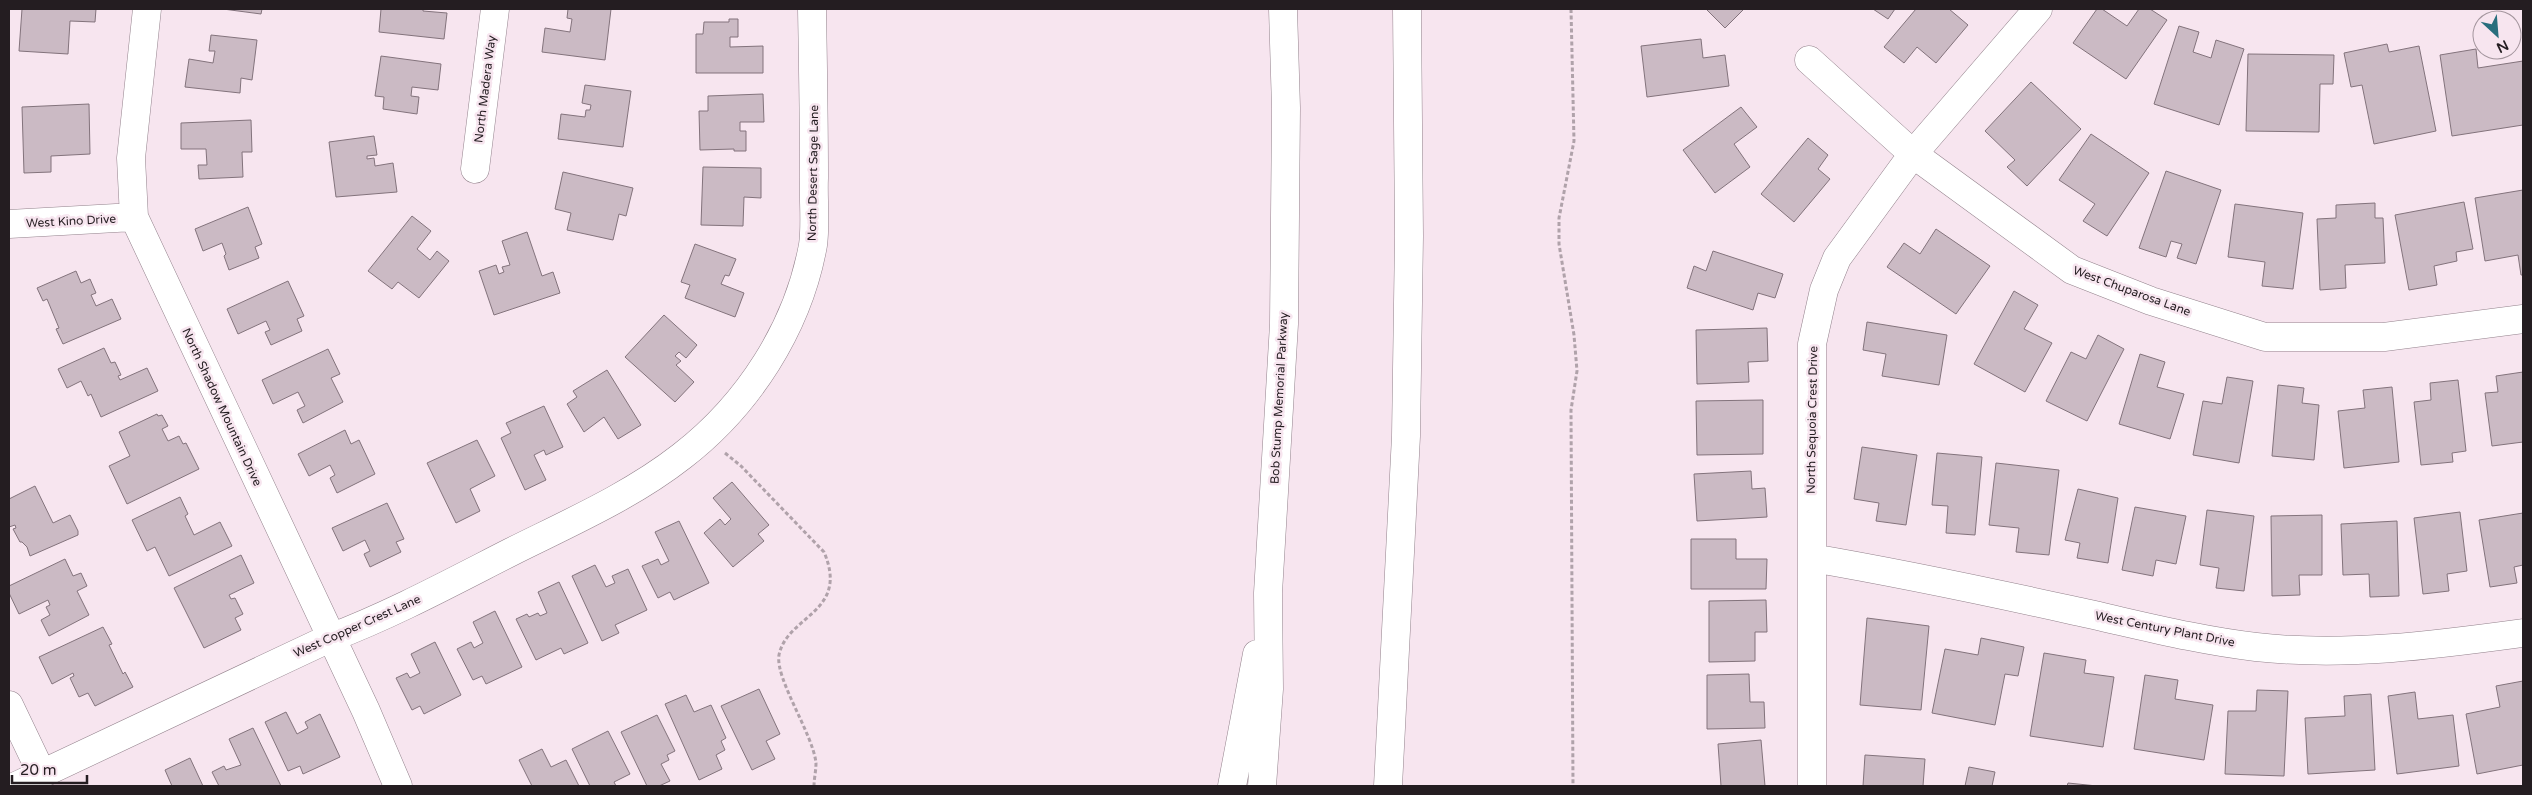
<svg xmlns="http://www.w3.org/2000/svg" width="2532" height="795" font-family="'Varela Round',sans-serif">
<rect width="100%" height="100%" fill="#f7e5ef"/>
<path fill="#cbbac4" stroke="#83737c" d="M 22,9 L 96,9 L 95,22 L 70,21 L 68,54 L 19,51 Z
M 223,9 L 262,9 L 261,14 Z
M 381,9 L 423,9 L 423,11 L 447,13 L 444,39 L 379,32 Z
M 568,9 L 611,9 L 605,60 L 542,52 L 545,28 L 570,32 L 572,19 L 567,18 Z
M 1706,9 L 1744,9 L 1725,28 Z
M 1873,9 L 1895,9 L 1888,19 Z
M 1916,9 L 1949,9 L 1968,25 L 1936,63 L 1917,47 L 1904,63 L 1884,47 Z
M 2097,9 L 2102,9 L 2127,26 L 2139,9 L 2150,9 L 2167,20 L 2126,79 L 2073,43 Z
M 729,19 L 738,19 L 738,37 L 730,37 L 730,47 L 763,46 L 763,73 L 696,73 L 696,34 L 703,34 L 704,22 L 729,22 Z
M 2179,26 L 2199,32 L 2193,52 L 2211,58 L 2216,40 L 2244,49 L 2219,125 L 2154,104 Z
M 211,35 L 257,40 L 252,80 L 241,78 L 240,93 L 185,87 L 189,59 L 213,63 L 215,51 L 209,51 Z
M 1701,39 L 1703,58 L 1725,55 L 1729,86 L 1647,97 L 1641,46 Z
M 2387,44 L 2389,52 L 2419,46 L 2436,131 L 2374,144 L 2362,85 L 2351,87 L 2344,53 Z
M 2476,49 L 2478,68 L 2523,61 L 2523,125 L 2452,136 L 2440,55 Z
M 2248,54 L 2334,55 L 2333,84 L 2320,84 L 2319,132 L 2246,131 Z
M 381,56 L 441,64 L 438,90 L 412,87 L 411,96 L 419,97 L 417,114 L 383,109 L 384,97 L 375,96 Z
M 2031,82 L 2081,129 L 2027,186 L 2007,167 L 2015,160 L 1985,131 Z
M 585,85 L 631,91 L 623,147 L 558,139 L 561,114 L 585,117 L 586,110 L 590,110 L 591,105 L 582,103 Z
M 763,94 L 764,122 L 740,122 L 740,131 L 746,131 L 746,151 L 734,151 L 734,149 L 700,150 L 699,111 L 708,111 L 708,96 Z
M 89,104 L 90,154 L 51,156 L 51,172 L 24,173 L 22,107 Z
M 1741,107 L 1757,127 L 1734,144 L 1750,167 L 1715,193 L 1683,150 Z
M 251,120 L 252,152 L 242,152 L 243,177 L 199,179 L 198,165 L 207,165 L 206,149 L 181,149 L 181,123 Z
M 2091,134 L 2149,173 L 2107,236 L 2083,221 L 2095,204 L 2059,180 Z
M 374,136 L 377,155 L 367,156 L 367,159 L 374,158 L 375,166 L 393,163 L 397,192 L 336,197 L 329,142 Z
M 1808,138 L 1828,155 L 1818,169 L 1830,179 L 1794,222 L 1761,194 Z
M 703,167 L 761,168 L 761,198 L 744,197 L 743,226 L 701,225 Z
M 2166,171 L 2221,190 L 2196,264 L 2177,258 L 2182,244 L 2171,241 L 2166,257 L 2139,248 Z
M 563,172 L 633,188 L 626,216 L 619,214 L 613,240 L 567,230 L 571,213 L 555,209 Z
M 2523,190 L 2523,275 L 2521,275 L 2518,255 L 2485,261 L 2475,198 Z
M 2464,202 L 2473,249 L 2456,252 L 2457,261 L 2434,266 L 2437,285 L 2409,290 L 2395,215 Z
M 2375,203 L 2375,218 L 2383,218 L 2385,263 L 2345,265 L 2346,288 L 2320,290 L 2317,219 L 2336,218 L 2336,205 Z
M 2235,204 L 2303,213 L 2293,289 L 2262,286 L 2265,262 L 2228,257 Z
M 248,207 L 262,244 L 255,247 L 259,258 L 229,270 L 224,256 L 226,254 L 222,243 L 203,251 L 195,229 Z
M 412,216 L 431,231 L 417,249 L 430,260 L 437,251 L 449,261 L 419,298 L 398,282 L 392,289 L 368,271 Z
M 1936,229 L 1990,266 L 1956,314 L 1887,267 L 1904,243 L 1920,254 Z
M 527,232 L 542,276 L 553,272 L 560,293 L 494,315 L 479,271 L 496,265 L 499,274 L 504,272 L 502,267 L 510,265 L 502,241 Z
M 695,244 L 736,259 L 729,276 L 725,275 L 721,284 L 744,293 L 735,317 L 685,298 L 690,285 L 681,282 Z
M 1713,251 L 1783,274 L 1775,298 L 1758,293 L 1753,310 L 1687,288 L 1694,266 L 1706,271 Z
M 76,271 L 81,283 L 90,279 L 96,293 L 91,295 L 96,306 L 112,299 L 121,319 L 63,344 L 56,329 L 59,328 L 47,299 L 43,301 L 37,288 Z
M 288,281 L 304,316 L 297,319 L 302,331 L 271,345 L 265,332 L 270,330 L 266,321 L 238,334 L 227,309 Z
M 2014,291 L 2038,305 L 2024,329 L 2052,343 L 2025,392 L 1974,364 Z
M 664,315 L 697,345 L 686,358 L 679,352 L 675,356 L 681,361 L 676,365 L 694,382 L 675,402 L 625,357 Z
M 1867,322 L 1947,335 L 1939,385 L 1882,376 L 1886,354 L 1863,350 Z
M 1767,328 L 1768,361 L 1748,362 L 1749,382 L 1697,384 L 1696,330 Z
M 2098,335 L 2124,349 L 2087,421 L 2046,401 L 2071,352 L 2086,359 Z
M 104,348 L 111,363 L 115,362 L 121,375 L 118,376 L 120,380 L 147,368 L 158,391 L 101,417 L 91,394 L 88,396 L 81,381 L 67,388 L 58,369 Z
M 328,349 L 340,374 L 331,378 L 343,402 L 303,423 L 297,410 L 305,406 L 298,392 L 273,404 L 262,380 Z
M 2140,354 L 2165,362 L 2157,387 L 2184,394 L 2170,439 L 2119,424 Z
M 607,370 L 641,425 L 618,439 L 604,417 L 584,432 L 567,404 L 577,397 L 573,391 Z
M 2523,372 L 2523,442 L 2492,446 L 2485,393 L 2498,392 L 2496,376 Z
M 2227,377 L 2253,381 L 2239,463 L 2193,455 L 2203,401 L 2222,404 Z
M 2458,380 L 2466,451 L 2452,453 L 2453,462 L 2421,465 L 2414,402 L 2431,400 L 2430,383 Z
M 2278,385 L 2304,388 L 2302,403 L 2319,405 L 2314,460 L 2272,456 Z
M 2392,387 L 2399,462 L 2344,468 L 2338,411 L 2365,408 L 2363,390 Z
M 1763,400 L 1763,454 L 1697,455 L 1696,401 Z
M 544,406 L 563,447 L 546,455 L 544,450 L 534,455 L 546,480 L 525,490 L 501,438 L 511,433 L 506,423 Z
M 157,414 L 158,416 L 162,415 L 168,426 L 162,429 L 168,441 L 179,436 L 183,444 L 186,443 L 199,469 L 127,504 L 109,466 L 130,456 L 119,432 Z
M 345,430 L 351,444 L 359,440 L 375,474 L 337,493 L 330,478 L 335,475 L 330,465 L 309,476 L 298,454 Z
M 477,440 L 495,476 L 470,489 L 480,511 L 456,523 L 427,463 Z
M 1862,447 L 1917,455 L 1906,525 L 1876,521 L 1879,503 L 1854,499 Z
M 1937,453 L 1982,457 L 1975,535 L 1946,533 L 1948,506 L 1932,505 Z
M 1996,463 L 2059,470 L 2049,555 L 2016,552 L 2019,528 L 1989,525 Z
M 1751,471 L 1752,489 L 1765,488 L 1767,517 L 1697,521 L 1694,474 Z
M 732,482 L 769,525 L 758,534 L 764,541 L 733,567 L 704,533 L 720,519 L 725,525 L 731,519 L 713,498 Z
M 35,486 L 53,523 L 70,515 L 78,531 L 78,535 L 30,556 L 27,547 L 22,542 L 20,542 L 13,529 L 16,528 L 15,525 L 9,527 L 9,499 Z
M 2078,489 L 2118,498 L 2108,563 L 2077,558 L 2080,543 L 2065,540 Z
M 180,497 L 188,514 L 185,516 L 194,535 L 220,522 L 232,546 L 169,576 L 155,547 L 147,551 L 132,520 Z
M 387,503 L 404,539 L 396,542 L 401,552 L 370,567 L 364,554 L 370,551 L 365,540 L 343,551 L 332,528 Z
M 2135,507 L 2186,516 L 2176,564 L 2156,560 L 2153,576 L 2122,570 Z
M 2207,510 L 2254,516 L 2244,591 L 2216,588 L 2219,568 L 2200,565 Z
M 2460,512 L 2467,571 L 2447,574 L 2449,591 L 2423,594 L 2414,518 Z
M 2523,513 L 2523,565 L 2514,567 L 2517,583 L 2490,587 L 2479,520 Z
M 2322,515 L 2322,575 L 2299,575 L 2300,595 L 2272,596 L 2271,516 Z
M 679,521 L 709,583 L 674,600 L 670,592 L 658,598 L 642,566 L 658,559 L 661,565 L 669,561 L 655,532 Z
M 2397,521 L 2399,596 L 2370,597 L 2369,574 L 2343,575 L 2341,524 Z
M 1691,539 L 1736,539 L 1736,559 L 1767,559 L 1766,589 L 1691,589 Z
M 241,555 L 254,583 L 229,595 L 231,599 L 235,598 L 243,614 L 235,618 L 241,630 L 204,648 L 174,588 Z
M 65,559 L 73,576 L 81,573 L 87,586 L 77,591 L 89,615 L 49,636 L 41,620 L 50,615 L 46,607 L 50,605 L 48,600 L 19,614 L 9,593 L 9,586 Z
M 595,565 L 606,587 L 615,583 L 612,576 L 628,569 L 647,610 L 615,625 L 619,633 L 602,641 L 572,576 Z
M 559,582 L 588,643 L 564,654 L 561,648 L 536,660 L 516,619 L 527,614 L 529,617 L 538,613 L 540,616 L 547,613 L 538,592 Z
M 1766,600 L 1767,632 L 1755,632 L 1755,661 L 1709,662 L 1709,601 Z
M 495,611 L 522,667 L 486,684 L 482,676 L 473,680 L 457,649 L 471,642 L 474,648 L 483,643 L 473,622 Z
M 1867,618 L 1929,626 L 1921,710 L 1860,705 Z
M 103,627 L 112,644 L 109,645 L 123,674 L 125,672 L 133,687 L 95,706 L 88,693 L 79,697 L 70,678 L 74,676 L 73,673 L 52,684 L 39,657 Z
M 1981,638 L 2024,647 L 2018,676 L 2005,674 L 1995,725 L 1932,713 L 1945,649 L 1978,655 Z
M 435,642 L 461,695 L 424,714 L 420,706 L 412,710 L 396,678 L 407,673 L 410,678 L 420,673 L 411,654 Z
M 2044,653 L 2086,660 L 2084,673 L 2114,677 L 2103,747 L 2030,736 Z
M 1749,674 L 1750,702 L 1764,702 L 1765,728 L 1707,729 L 1707,675 Z
M 2145,675 L 2178,680 L 2175,699 L 2213,705 L 2204,760 L 2134,749 Z
M 2523,681 L 2523,765 L 2477,774 L 2466,714 L 2500,707 L 2496,686 Z
M 759,689 L 780,734 L 766,741 L 775,759 L 752,770 L 721,706 Z
M 2257,690 L 2288,691 L 2284,776 L 2225,774 L 2228,711 L 2256,711 Z
M 2415,692 L 2418,719 L 2453,715 L 2459,766 L 2397,774 L 2388,696 Z
M 2371,694 L 2375,770 L 2308,774 L 2305,718 L 2345,716 L 2344,696 Z
M 686,695 L 694,712 L 711,705 L 726,738 L 721,741 L 725,750 L 716,755 L 722,769 L 699,780 L 665,704 Z
M 286,712 L 297,734 L 308,728 L 305,722 L 320,714 L 340,757 L 303,774 L 300,766 L 288,771 L 265,722 Z
M 657,715 L 675,751 L 667,755 L 669,760 L 661,764 L 670,781 L 659,786 L 647,786 L 621,732 Z
M 253,728 L 281,786 L 219,786 L 212,772 L 224,766 L 226,770 L 241,765 L 229,739 Z
M 608,731 L 630,774 L 614,782 L 616,786 L 590,786 L 572,749 Z
M 1761,740 L 1765,786 L 1721,786 L 1718,744 Z
M 542,749 L 551,767 L 566,760 L 579,786 L 532,786 L 519,760 Z
M 1865,755 L 1925,759 L 1923,786 L 1863,786 Z
M 190,758 L 203,786 L 172,786 L 165,770 Z
M 1969,767 L 1995,772 L 1992,786 L 1965,786 Z
M 2068,783 L 2097,786 L 2067,786 Z"/>
<g fill="none" stroke-linecap="round" stroke-linejoin="round">
<g stroke="#93828c" stroke-width="29">
<path id="minor" d="M 147,9 L 131,158 L 134,217 L 366,711 L 398,786
M 1809,60 L 1913,154 L 2072,270 L 2151,301 L 2265,337 L 2384,337 L 2523,319
M 475,169 L 495,9
M 9,224 L 134,217
M 1812,558 C 1899,573 1985,591 2071,610 C 2132,623 2194,640 2256,647 C 2345,657 2435,645 2523,633
M 9,705 L 42,774
M 16,786 L 330,638 C 393,614 452,582 511,552 C 569,523 631,496 682,456 C 748,405 798,328 813,245 C 816,224 813,199 814,178 C 814,122 813,65 812,9
M 1812,786 L 1812,344 L 1824,290 L 1837,258 L 1913,154 L 2038,9"/>
</g>
<g stroke="#93828c" stroke-width="29">
<path id="highway" d="M 1232,786 L 1257,654
M 1262,786 L 1269,689 L 1268,593 L 1284,324 L 1286,108 L 1283,9
M 1388,786 L 1406,436 L 1409,236 L 1407,9"/>
</g>
<path stroke="#b0a2aa" stroke-width="3" stroke-dasharray="4 2.5" stroke-linecap="butt" d="M 1571,9 L 1574,141 L 1559,218 L 1559,244 L 1574,335 L 1577,371 L 1571,410 L 1573,786
M 725,453 L 741,466 L 824,552 C 850,613 787,615 779,655 C 775,679 813,734 816,763 C 816,771 814,779 814,786"/>
<use href="#minor" stroke="#fff" stroke-width="28"/>
<use href="#highway" stroke="#fff" stroke-width="28"/>
</g>
<g text-anchor="middle" dominant-baseline="central" stroke-width="5" stroke-linejoin="round" paint-order="stroke">
<g font-size="12" fill="#241d21" stroke="#f7e5ef">
<text transform="translate(485 89) rotate(-83)">North Madera Way</text>
<text transform="translate(813 173) rotate(-89)">North Desert Sage Lane</text>
<text transform="translate(71 221) rotate(-3)">West Kino Drive</text>
<text transform="translate(2132 291) rotate(20)">West Chuparosa Lane</text>
<text transform="translate(1279 398) rotate(-87)">Bob Stump Memorial Parkway</text>
<text transform="translate(222 407) rotate(65)">North Shadow Mountain Drive</text>
<text transform="translate(1812 420) rotate(-89)">North Sequoia Crest Drive</text>
<text transform="translate(357 626) rotate(-24)">West Copper Crest Lane</text>
<text transform="translate(2165 629) rotate(11)">West Century Plant Drive</text>
</g>
</g>
<rect width="2532" height="795" fill="none" stroke="#241d21" stroke-width="20"/>
<g transform="translate(2497 35) rotate(154)"><circle r="24" fill="#f7e5ef" stroke="#a3959d"/>
<path d="M0-4L9 19L0 12L-9 19Z" fill="#286e7d"/>
<text y="-8" font-size="14" font-weight="bold" text-anchor="middle" fill="#241d21">N</text>
</g>
<path d="M12 775v8h75v-8" fill="none" stroke="#241d21" stroke-width="2.5"/>
<text x="20" y="775" font-size="15" fill="#241d21" stroke="#f7e5ef" stroke-width="4" paint-order="stroke">20 m</text>
</svg>
